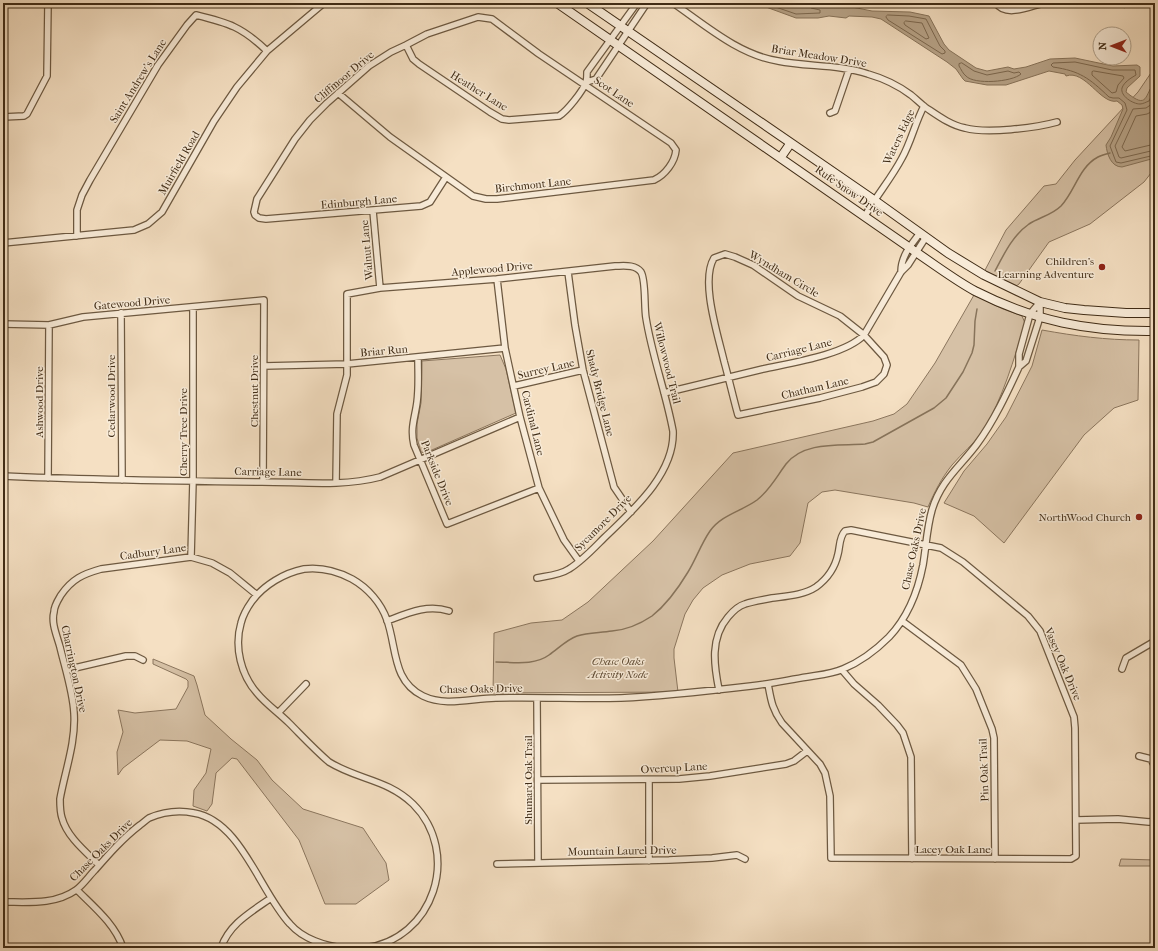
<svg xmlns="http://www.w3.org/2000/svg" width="1158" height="951" font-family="'IM FELL French Canon',serif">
<rect width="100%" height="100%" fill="#f5e0c3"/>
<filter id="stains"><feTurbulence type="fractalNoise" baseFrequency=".005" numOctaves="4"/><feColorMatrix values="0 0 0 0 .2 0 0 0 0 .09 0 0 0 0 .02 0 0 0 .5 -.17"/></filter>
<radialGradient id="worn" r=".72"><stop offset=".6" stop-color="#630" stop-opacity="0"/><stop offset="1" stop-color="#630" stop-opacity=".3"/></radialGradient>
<path fill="#d6c1a6" stroke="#8b765e" d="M 1155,67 L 1155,168 L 1144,182 L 1090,224 L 1049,242 L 1019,284 L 1015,287 L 984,272 L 1006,230 L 1044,186 L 1056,184 L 1075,160 L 1138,92 Z
M 974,295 L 1003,309 L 1022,316 L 1025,323 C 1014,359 1003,398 983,431 C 974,444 962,453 952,465 C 941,479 935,491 928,507 L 914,503 L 835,490 L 822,492 L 808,503 L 800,543 L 790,556 L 750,564 L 722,575 L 703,588 L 693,600 L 685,614 L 674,649 L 674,658 L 678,692 L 493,693 L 494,633 L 531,623 L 562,620 L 588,602 L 653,541 L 733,453 L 873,421 L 894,414 L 907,404 L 935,363 Z
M 1042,330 C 1075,336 1106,340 1139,340 L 1138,400 L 1114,408 L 1084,435 L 1004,543 L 974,516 L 944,503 L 964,471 L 987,444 L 1006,417 L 1032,366 Z
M 500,355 L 506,369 L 516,413 L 425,453 L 421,452 L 417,438 L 417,424 L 421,403 L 422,361 Z
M 153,659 L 194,676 L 197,685 L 205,715 L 231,739 L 257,760 L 272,780 L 303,809 L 363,828 L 386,863 L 389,880 L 356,904 L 325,904 L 299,840 L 237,759 L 232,758 L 216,773 L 212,804 L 207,811 L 193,806 L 194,790 L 206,773 L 211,749 L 187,741 L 160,740 L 123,768 L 118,775 L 117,752 L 123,732 L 118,710 L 135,713 L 176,709 L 188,687 L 188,681 L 186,679 L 153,664 Z
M 1121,859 L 1155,860 L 1155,866 L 1119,866 Z"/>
<path fill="#b7a388" stroke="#87735a" d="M 755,3 L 802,3 L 835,7 L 843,3 L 846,4 L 847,6 L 872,11 L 910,12 L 929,16 L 944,44 L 949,50 L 976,68 L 987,71 L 1008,67 L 1014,69 L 1026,67 L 1050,59 L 1075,58 L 1113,66 L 1137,65 L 1140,67 L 1140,76 L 1127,88 L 1126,92 C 1149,111 1144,94 1155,82 L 1155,158 L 1122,167 C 1111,167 1107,154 1106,145 L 1111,137 L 1123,109 L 1122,105 L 1117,101 C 1101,105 1085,69 1066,76 L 1065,74 L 1049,71 L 1006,85 L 987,85 L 965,81 L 963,79 L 956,69 L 947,62 L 881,19 L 872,17 L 849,16 L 846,18 L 829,16 L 818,18 L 796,18 Z"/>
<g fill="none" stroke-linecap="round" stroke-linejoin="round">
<path stroke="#7c684f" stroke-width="1" d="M 764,3 L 796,14 L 820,13 L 820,10 L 811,8 L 809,3
M 888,15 L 909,16 L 926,19 L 940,46 L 945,51 L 945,53 L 942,54 L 888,20 L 886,17 Z
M 906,21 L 922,23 L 929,38 L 926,39 L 905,25 L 904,23 Z
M 962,63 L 974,71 L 987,75 L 1008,71 L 1014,73 L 1019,72 L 1021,74 C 1012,82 974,85 966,76 C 963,74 961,69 959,66 L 959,64 Z
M 1094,71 L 1123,76 L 1124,78 L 1118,85 L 1116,92 L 1112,93 L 1092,75 L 1092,72 Z
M 1155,89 L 1149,101 C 1146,102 1143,104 1140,104 C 1133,104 1120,96 1122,88 C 1124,82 1131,78 1136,75 L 1135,70 L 1112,70 L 1075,62 L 1053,63 L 1051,65 L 1053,67 C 1080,71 1089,78 1109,97 L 1113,98 L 1119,98 L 1125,103 L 1127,110 L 1110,146 L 1116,162 L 1121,163 L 1155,155
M 1155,102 L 1146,108 L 1133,109 L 1115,146 L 1119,157 L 1121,158 L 1155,150
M 1155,110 L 1147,114 L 1136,116 L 1122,147 L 1125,151 L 1155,144"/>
<path stroke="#87735a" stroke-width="1.5" d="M 995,271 C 1004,254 1013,235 1029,224 C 1040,217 1052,215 1061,206 C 1075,191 1079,167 1098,157 C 1102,155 1106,154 1110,153
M 496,662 C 513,662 534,666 549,655 C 558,649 566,640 577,636 C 588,632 600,633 612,631 C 626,630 640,624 652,616 C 666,605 679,587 688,572 C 696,559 701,544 710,531 C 721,515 742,511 757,500 C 770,490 777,476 786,464 C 804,441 840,446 865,444 L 873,442 L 934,408 L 946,398 L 963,372 L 972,353 L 974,345 L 975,321 L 977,309"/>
<g stroke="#6d5941" stroke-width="8">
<path id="minor" d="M 673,3 C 705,25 739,55 778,61 C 807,67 838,64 868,74 C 882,78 899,86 911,95 C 916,99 920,103 925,107 C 937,115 950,125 965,128 C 987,134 1035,128 1057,122
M 996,3 C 1006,18 1030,6 1044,3
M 1122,3 L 1124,4
M 406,45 L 413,59 L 419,64 L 490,112 L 502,119 L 509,120 L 559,116 C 567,111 583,91 586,82 C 587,80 587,75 587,72 L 637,3
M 587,82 L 596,79 L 647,3
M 338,93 L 390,137 L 473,196 L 486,199 L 497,199 L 654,180 C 665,175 675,162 676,150 L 671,143 L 539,54 L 492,19 L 478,17 L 427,34 L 406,45 L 391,52 L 369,66 L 327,103 L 310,120 L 295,139 L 257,199 L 254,212 L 255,215 L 259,218 L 266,219 L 421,206 L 430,202 L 446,177
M 830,113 L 835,111 L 849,70
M 3,117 L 24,116 L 27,114 L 47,76 L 48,3
M 373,211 L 380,288
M 865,216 C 876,196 891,179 902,158 C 911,142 915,123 924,106
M 77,236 L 77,210 L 82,195 L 90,180 L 158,65 L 187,25 L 196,15 C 229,23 242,27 267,51
M 3,243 L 134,230 L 148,224 L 162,212 L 214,121 L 237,87 L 267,51 L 324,3
M 725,254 L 735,257 L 753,265 L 798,296 L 840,316 L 864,335 L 884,357 L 887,365 L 884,374 L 876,382 L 862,387 L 820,398 L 738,415 C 733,397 729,379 724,361 C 718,335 700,281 714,258 Z
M 568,272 L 575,325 L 583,370 L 614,487 L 631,512
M 901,272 C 901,256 911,245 920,233
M 497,279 L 505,348 L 520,417 L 539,488 L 564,540 L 579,561
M 121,313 L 122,480
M 3,324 L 49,325 L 83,317 L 264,300 L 263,482
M 418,358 C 418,373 419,387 417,402 C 415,418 410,428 414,445 L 447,524 L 539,488
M 264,366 L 347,364 L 505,348
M 1019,367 L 1019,354 L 1030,314 L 1040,302
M 514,386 L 583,370
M 664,393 C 697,385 730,377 763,369 C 790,363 845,355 864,335 L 901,272 L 908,265 L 926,237
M 3,476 C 89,480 175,481 262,482 C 301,482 342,487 380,477 L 520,417
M 48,478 L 49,325
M 336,483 L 337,414 L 347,375 L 347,294 L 380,288 L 497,279 L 615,266 C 623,266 635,264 641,272 C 646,280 644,307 646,318 C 652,356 666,393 673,431 C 675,474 632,511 604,538 C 593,549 582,561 569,569 C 560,575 547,576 537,578
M 191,557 L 193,481 L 193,307
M 387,621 C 408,613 427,604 449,611
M 902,621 L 961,665 L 976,689 L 992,729 L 994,738 L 995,859
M 1122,669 L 1126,658 L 1155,641
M 66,670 L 126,656 L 135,656 L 143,660
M 842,670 L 854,684 L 878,705 L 897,725 L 903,733 L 911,757 L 912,859
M 719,690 C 714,665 710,638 728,617 C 733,611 738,606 745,604 C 754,601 763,600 772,598 C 787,596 804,595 816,587 C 827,579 835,568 838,554 C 840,547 839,537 845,531 L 851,530 L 941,548 L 963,562 L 1028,616 L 1040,631 L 1074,717 L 1075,728 L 1076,856 L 1071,859 L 831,858 L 830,796 L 825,773 L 820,764 L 782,723 C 772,709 771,700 768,684
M 537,698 L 538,862
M 278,713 L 306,684
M 1139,756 L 1151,759 L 1155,767
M 538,780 L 679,779 L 710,776 L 786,764 L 794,761 L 807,751
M 649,780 L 649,861
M 1076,820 L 1118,819 L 1149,822 L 1155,821
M 497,864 L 669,860 L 712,858 L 737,855 L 745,859
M 99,865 C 86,852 67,837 62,818 C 60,812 60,806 60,799 C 65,771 76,742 74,713 C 73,692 65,668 60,647 C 57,636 51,623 54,612 C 54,606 58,600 61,595 C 72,579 83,574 101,569 L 191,557 L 212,563 L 230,573 L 257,595
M 77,890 C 94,907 115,924 123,948
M 3,902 C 28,902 55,905 76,890 C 83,885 89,876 95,870 C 109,854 123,838 140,825 C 143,823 146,820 149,818 C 163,812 179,810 194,813 C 241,821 260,892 290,924 C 303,939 325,946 344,948
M 221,948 C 229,924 251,912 271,898
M 364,948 C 434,940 462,853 413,804 C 387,779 358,780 329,762 C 315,750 302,736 289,723 C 279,713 266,704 257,693 C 241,675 234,647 241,623 C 243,615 247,608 252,601 C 264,585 284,573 304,569 C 321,567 337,571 352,579 C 368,588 381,603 387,620 C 397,648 392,681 423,696 C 446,707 472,698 496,698 C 538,697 580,699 621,698 C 665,696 708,691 751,686 C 770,684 788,680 807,677 C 819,675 832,674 843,669 C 860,662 876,650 889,637 C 907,618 918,591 923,565 C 926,547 927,527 932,510 C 941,480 960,467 977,444 C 994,421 1007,393 1019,367 L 1026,361 L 1040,317 L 1040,302"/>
</g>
<g stroke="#402c16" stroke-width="10">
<path id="secondary" d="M 557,3 L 936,266 C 949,275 962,284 975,291 C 1034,321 1089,332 1155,331
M 587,3 L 874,200 L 948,253 L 984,275 L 1040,302 L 1065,308 L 1084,310 L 1126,313 L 1155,313
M 781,157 L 790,144"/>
</g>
<use href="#minor" stroke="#f8ebd8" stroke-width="5.5"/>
<use href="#secondary" stroke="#f8ebd8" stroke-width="8"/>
</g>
<g fill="#8f2418" stroke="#f8ebd8" stroke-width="1.5">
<circle cx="1102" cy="267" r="4"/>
<circle cx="1139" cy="517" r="4"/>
</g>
<g text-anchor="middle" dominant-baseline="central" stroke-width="3" stroke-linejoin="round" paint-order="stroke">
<g font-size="11" fill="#402c16" stroke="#f8ebd8">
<text transform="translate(819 56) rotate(9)">Briar Meadow Drive</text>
<text transform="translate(344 77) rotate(-40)">Cliffmoor Drive</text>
<text transform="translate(138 81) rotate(-58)">Saint Andrew's Lane</text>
<text transform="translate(479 91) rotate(32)">Heather Lane</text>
<text transform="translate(614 92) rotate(34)">Scot Lane</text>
<text transform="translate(899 137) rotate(-65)">Waters Edge</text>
<text transform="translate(179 163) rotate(-60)">Muirfield Road</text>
<text transform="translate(533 185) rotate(-6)">Birchmont Lane</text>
<text transform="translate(849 191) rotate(35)">Rufe Snow Drive</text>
<text transform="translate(359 202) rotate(-5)">Edinburgh Lane</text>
<text transform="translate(367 250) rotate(-95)">Walnut Lane</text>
<text transform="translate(492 269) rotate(-5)">Applewood Drive</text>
<text transform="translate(784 274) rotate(31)">Wyndham Circle</text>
<text transform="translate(132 303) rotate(-5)">Gatewood Drive</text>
<text transform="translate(799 350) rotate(-14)">Carriage Lane</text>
<text transform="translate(384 351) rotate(-5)">Briar Run</text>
<text transform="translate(667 363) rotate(76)">Willowwood Trail</text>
<text transform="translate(546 369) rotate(-13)">Surrey Lane</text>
<text transform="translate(815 388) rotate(-13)">Chatham Lane</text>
<text transform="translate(254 391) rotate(-90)">Chestnut Drive</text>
<text transform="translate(600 393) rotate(76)">Shady Bridge Lane</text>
<text transform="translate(111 396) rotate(-90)">Cedarwood Drive</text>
<text transform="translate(39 402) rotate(-90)">Ashwood Drive</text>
<text transform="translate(533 423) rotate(76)">Cardinal Lane</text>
<text transform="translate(183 432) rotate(-90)">Cherry Tree Drive</text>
<text transform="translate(268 472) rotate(1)">Carriage Lane</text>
<text transform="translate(437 473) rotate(68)">Parkside Drive</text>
<text transform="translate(603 523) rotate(-45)">Sycamore Drive</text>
<text transform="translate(914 549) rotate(-78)">Chase Oaks Drive</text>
<text transform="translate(153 552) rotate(-8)">Cadbury Lane</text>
<text transform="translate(1063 664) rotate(67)">Vasey Oak Drive</text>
<text transform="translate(74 669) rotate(78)">Charrington Drive</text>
<text transform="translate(481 689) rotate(-1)">Chase Oaks Drive</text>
<text transform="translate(674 768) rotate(-3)">Overcup Lane</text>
<text transform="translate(984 770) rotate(-92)">Pin Oak Trail</text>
<text transform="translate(528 780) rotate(-90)">Shumard Oak Trail</text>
<text x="953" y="849">Lacey Oak Lane</text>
<text transform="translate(101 850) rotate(-45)">Chase Oaks Drive</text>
<text transform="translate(622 851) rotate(-1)">Mountain Laurel Drive</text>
</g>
<g font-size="11" fill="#402c16" stroke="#f8ebd8" text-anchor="end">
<text x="1094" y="261">Children's<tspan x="1094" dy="13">Learning Adventure</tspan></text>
<text x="1131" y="517">NorthWood Church</text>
</g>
<g font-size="11" font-style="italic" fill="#5e4a33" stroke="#f8ebd8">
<text x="618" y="661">Chase Oaks<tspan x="618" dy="13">Activity Node</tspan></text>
</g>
</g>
<rect width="1158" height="951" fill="none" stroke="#f5e0c3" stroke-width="16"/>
<rect x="4" y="4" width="1150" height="943" fill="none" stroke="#402c16" stroke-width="2"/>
<rect x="8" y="8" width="1142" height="935" fill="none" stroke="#402c16"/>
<g transform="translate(1112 46) rotate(270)"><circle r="19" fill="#f8ebd8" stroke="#ae9f8a"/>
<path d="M0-3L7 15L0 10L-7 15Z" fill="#8f2418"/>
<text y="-6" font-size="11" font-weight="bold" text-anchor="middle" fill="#402c16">N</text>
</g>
<rect width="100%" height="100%" filter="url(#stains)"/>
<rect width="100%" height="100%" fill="url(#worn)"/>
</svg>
